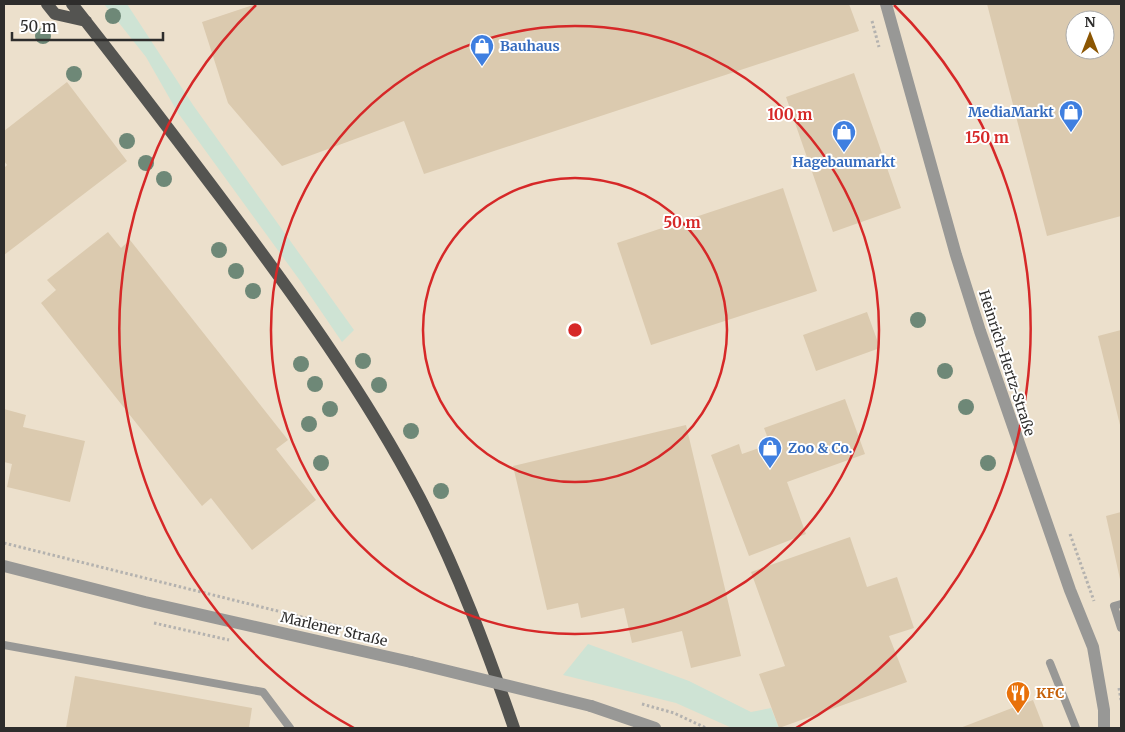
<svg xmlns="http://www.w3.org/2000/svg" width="1125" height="732" font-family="Merriweather,serif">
<rect width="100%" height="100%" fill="#eeebe7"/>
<path fill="#ece0cc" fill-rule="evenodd" d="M 4,4 L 1121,4 L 1121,728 L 4,728 ZM 1075,20 L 1105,20 L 1105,50 L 1075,50 Z"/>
<path fill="#cee3d4" d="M 104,4 L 127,4 L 193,105 L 354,330 L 342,342 L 301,282 L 178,113 L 146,57 Z
M 588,644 L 689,681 L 751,712 L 771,708 L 779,728 L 732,728 L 676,703 L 563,675 Z"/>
<path fill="#dbcaaf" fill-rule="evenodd" d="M 256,4 L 849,4 L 859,31 L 424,174 L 404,121 L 282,166 L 228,103 L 202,22 Z
M 987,4 L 1121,4 L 1121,216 L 1047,236 ZM 1075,20 L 1105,20 L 1105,50 L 1075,50 Z
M 854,73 L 901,208 L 833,232 L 786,97 Z
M 67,82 L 127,161 L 4,255 L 4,168 L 7,165 L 4,161 L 4,131 Z
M 783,188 L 817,291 L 651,345 L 617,243 Z
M 108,232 L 121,248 L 130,240 L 288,440 L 276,449 L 316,500 L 252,550 L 211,498 L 202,506 L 41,303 L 56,290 L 47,280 Z
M 867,312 L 880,348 L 816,371 L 803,335 Z
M 1121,330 L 1121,429 L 1098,336 Z
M 845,399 L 865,454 L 787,482 L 806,534 L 749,556 L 711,455 L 739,444 L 742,454 L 770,444 L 764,428 Z
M 4,409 L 26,415 L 23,427 L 85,441 L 70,502 L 7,487 L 12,464 L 4,462 Z
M 686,425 L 741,656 L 691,668 L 682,631 L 632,643 L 624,608 L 581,618 L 578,603 L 547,610 L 513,466 Z
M 1121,512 L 1121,579 L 1120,579 L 1106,516 Z
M 850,537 L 867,587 L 897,577 L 914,628 L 889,636 L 907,682 L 779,728 L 759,674 L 785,666 L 751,572 Z
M 75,676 L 252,708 L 249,728 L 66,728 Z
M 1033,700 L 1044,728 L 960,728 Z"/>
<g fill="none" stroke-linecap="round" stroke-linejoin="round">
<path stroke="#b4b2af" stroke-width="3" stroke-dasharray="2.5 2.5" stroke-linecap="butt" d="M 872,21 L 879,47
M 1070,534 L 1094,601
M 4,543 L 354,630
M 154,623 L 229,640
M 1119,688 L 1121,700
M 642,704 L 674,713 L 706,728"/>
<path stroke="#989896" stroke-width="8" d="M 1121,604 L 1114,606 L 1121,628
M 4,645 L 263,692 L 290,728
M 1050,663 L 1076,728"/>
<path stroke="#989896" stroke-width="12" d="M 886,4 L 956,255 L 980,331 L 1070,590 L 1093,647 L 1104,710 L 1104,728
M 4,566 L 145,602 L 411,662
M 591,706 L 655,728"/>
<path stroke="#545451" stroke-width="12" d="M 47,4 L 55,14 L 86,21
M 72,4 C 123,68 172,133 221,198 C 293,294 364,391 420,498 C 458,572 487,650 514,728"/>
<path stroke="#989896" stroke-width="12" d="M 411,662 L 591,706"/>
</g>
<g fill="#6e8877">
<circle cx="113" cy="16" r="8"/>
<circle cx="43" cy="36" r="8"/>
<circle cx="74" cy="74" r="8"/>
<circle cx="127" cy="141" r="8"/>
<circle cx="146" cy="163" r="8"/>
<circle cx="164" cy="179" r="8"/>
<circle cx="219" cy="250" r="8"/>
<circle cx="236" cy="271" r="8"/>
<circle cx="253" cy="291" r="8"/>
<circle cx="918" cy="320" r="8"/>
<circle cx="363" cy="361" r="8"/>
<circle cx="301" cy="364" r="8"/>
<circle cx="945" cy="371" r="8"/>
<circle cx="315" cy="384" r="8"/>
<circle cx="379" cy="385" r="8"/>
<circle cx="966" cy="407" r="8"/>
<circle cx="330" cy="409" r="8"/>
<circle cx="309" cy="424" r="8"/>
<circle cx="411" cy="431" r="8"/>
<circle cx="321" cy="463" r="8"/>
<circle cx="988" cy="463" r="8"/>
<circle cx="441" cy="491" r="8"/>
</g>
<g fill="none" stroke="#d62828" stroke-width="2.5">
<circle cx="575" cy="330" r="152"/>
<circle cx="575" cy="330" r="304"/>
<path d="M354 728A455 455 0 0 1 256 5M894 5A455 455 0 0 1 796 728"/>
</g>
<defs>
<g id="shop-pin" transform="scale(1.25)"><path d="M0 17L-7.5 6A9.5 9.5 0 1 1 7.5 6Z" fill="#3f7fe0" stroke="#fff"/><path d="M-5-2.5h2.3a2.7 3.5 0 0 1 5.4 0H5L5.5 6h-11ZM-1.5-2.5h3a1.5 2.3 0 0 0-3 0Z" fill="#fff"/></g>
<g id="restaurant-pin" transform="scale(1.25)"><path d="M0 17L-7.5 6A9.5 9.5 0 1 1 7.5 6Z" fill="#e8710a" stroke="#fff"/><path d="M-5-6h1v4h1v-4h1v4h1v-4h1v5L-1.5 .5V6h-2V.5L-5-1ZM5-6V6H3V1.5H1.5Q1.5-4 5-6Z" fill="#fff"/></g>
</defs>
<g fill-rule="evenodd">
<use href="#shop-pin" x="482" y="46"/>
<use href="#shop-pin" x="1071" y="112"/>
<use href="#shop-pin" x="844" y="132"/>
<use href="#shop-pin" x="770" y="448"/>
<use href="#restaurant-pin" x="1018" y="693"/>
</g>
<g text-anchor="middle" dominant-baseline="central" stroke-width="4" stroke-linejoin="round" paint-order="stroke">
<g font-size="14" font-weight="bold" fill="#366cbe" stroke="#fff" text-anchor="start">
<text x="500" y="46">Bauhaus</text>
<text x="1054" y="112" text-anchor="end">MediaMarkt</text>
<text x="844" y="162" text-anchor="middle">Hagebaumarkt</text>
<text x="788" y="448">Zoo &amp; Co.</text>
</g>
<g font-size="14" fill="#2e2d2c" stroke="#fff">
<text transform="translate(1007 363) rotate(72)">Heinrich-Hertz-Straße</text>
<text transform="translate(334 629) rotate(13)">Marlener Straße</text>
</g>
<g font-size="14" font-weight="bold" fill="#c56008" stroke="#fff" text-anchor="start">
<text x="1036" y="693">KFC</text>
</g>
</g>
<circle cx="575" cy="330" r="8" fill="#d62828" stroke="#fff" stroke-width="2.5"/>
<g font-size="15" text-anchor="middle" font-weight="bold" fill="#d62828" stroke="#fff" stroke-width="4" stroke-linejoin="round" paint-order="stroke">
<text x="790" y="120">100 m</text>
<text x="987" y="143">150 m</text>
<text x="682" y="228">50 m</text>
</g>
<rect width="1125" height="732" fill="none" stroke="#2e2d2c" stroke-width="10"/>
<g transform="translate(1090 35)"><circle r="24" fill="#ffffff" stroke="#ababab"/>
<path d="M0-4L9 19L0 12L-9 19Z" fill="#8b5603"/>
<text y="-8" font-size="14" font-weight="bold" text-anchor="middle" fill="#2e2d2c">N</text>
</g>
<path d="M12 32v8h151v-8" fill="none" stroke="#2e2d2c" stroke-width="2.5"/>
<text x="20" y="32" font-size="15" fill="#2e2d2c" stroke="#ffffff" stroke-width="4" paint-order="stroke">50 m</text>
</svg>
